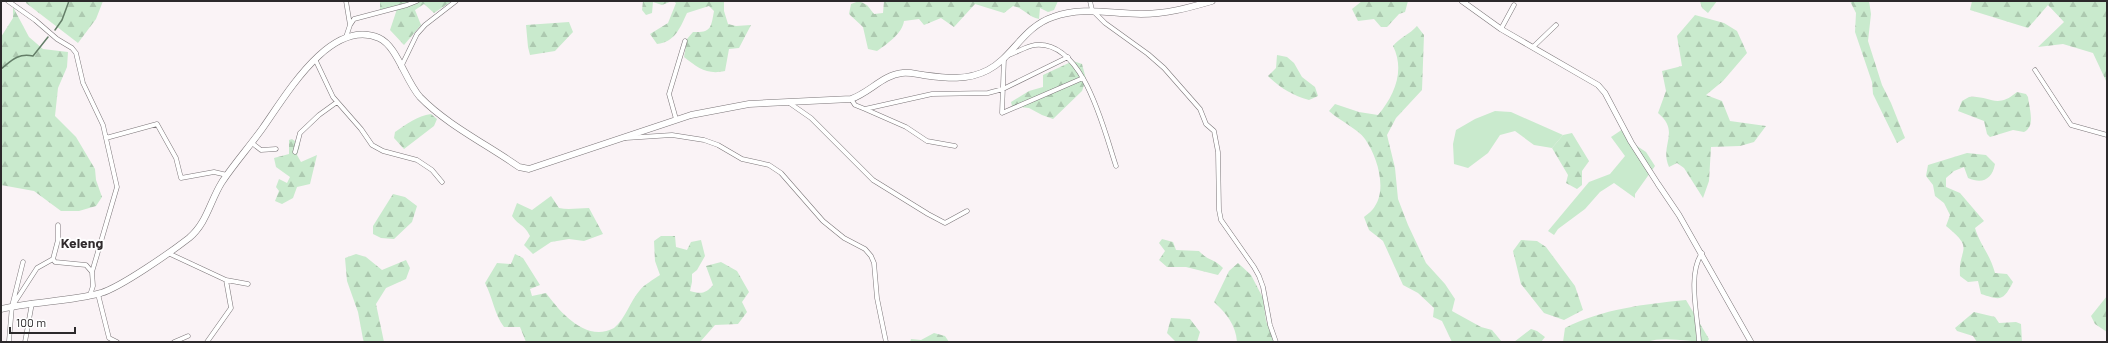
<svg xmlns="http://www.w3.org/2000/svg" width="2108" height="343" font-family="Barlow,sans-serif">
<defs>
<pattern id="forest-firs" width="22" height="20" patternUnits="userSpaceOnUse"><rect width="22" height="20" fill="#c9eacd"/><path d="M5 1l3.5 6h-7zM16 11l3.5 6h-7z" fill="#adc9b0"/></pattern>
</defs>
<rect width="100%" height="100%" fill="#faf3f6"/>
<path fill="#c9eacd" d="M 1495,111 L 1511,112 L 1563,135 L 1552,148 L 1534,145 L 1515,131 L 1500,135 L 1488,153 L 1468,168 L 1454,164 L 1453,144 L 1456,130 L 1475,119 Z
M 1623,129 L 1631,142 L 1646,152 L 1655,166 L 1635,194 L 1635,198 L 1614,183 L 1600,192 L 1585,209 L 1558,229 L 1554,235 L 1548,231 L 1589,182 L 1610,174 L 1625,156 L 1611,137 Z"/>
<path fill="url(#forest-firs)" d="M 26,1 L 103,1 L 96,19 L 78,43 L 26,3 Z
M 380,1 L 452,1 L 434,13 L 424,4 L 415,10 L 421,25 L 404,45 L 390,30 L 398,6 L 380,10 Z
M 643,1 L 672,1 L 662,5 L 653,2 L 652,13 L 646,15 L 642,10 Z
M 673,1 L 724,1 L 724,11 L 728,24 L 736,26 L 751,25 L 739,48 L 729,49 L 725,71 C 707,75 698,68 684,57 L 687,39 L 693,32 C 711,33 711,28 714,11 L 709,6 L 687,13 C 680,28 675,42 657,44 L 650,34 L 668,23 L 676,3 Z
M 859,1 L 867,5 L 874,14 L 883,13 L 884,1 L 1058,1 L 1054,10 L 1048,12 L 1040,8 L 1039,19 C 1028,17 1024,8 1013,6 L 1004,13 L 975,4 L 954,27 L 941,18 L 924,25 L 919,19 L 904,21 C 902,34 887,44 877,51 L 868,49 L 863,27 L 849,14 L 851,4 Z
M 1362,1 L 1408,1 L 1405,12 L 1399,14 L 1387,27 L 1381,27 L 1374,19 L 1358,21 L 1352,9 Z
M 1700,1 L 1717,1 L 1708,13 L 1702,8 Z
M 1850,1 L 1869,1 L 1871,14 L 1868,41 L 1882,85 L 1891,103 L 1905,138 L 1897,143 L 1873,94 L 1872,82 L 1855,32 L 1856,13 Z
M 1972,1 L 2107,1 L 2107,83 L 2093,53 L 2063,44 L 2038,47 L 2064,22 L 2048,5 L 2028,28 L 1970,10 Z
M 13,7 L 29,37 L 43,49 L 68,52 L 67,67 L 58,88 L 55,116 L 76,137 L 95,169 L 96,180 L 102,197 L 96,206 L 79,211 L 61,211 L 34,191 L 1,185 L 1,37 L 13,18 Z
M 1695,15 L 1724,23 L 1737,31 L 1747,53 L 1723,81 L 1706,95 L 1722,101 L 1730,121 L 1766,126 L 1754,142 L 1740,146 L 1711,147 L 1709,181 L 1703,198 L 1684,168 L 1677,163 L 1669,167 C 1659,145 1681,132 1658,113 L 1666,91 L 1662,71 L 1682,66 L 1677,36 Z
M 569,22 L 573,32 L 555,51 L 530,55 L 528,47 L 526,25 Z
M 1417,26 L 1424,35 L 1422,90 L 1396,118 L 1387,135 L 1395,168 L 1398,199 L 1408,225 L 1426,263 L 1445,284 L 1455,299 L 1452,311 L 1481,327 L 1492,330 L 1502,342 L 1452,342 L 1442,321 L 1433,317 L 1434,308 L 1418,293 L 1403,285 L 1383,241 L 1369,230 L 1364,217 C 1368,214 1373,210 1375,206 C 1387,188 1377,156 1365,139 C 1358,129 1340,121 1329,111 L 1335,104 L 1359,112 L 1378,115 C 1395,95 1405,70 1393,46 C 1399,38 1410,34 1417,26 Z
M 1277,55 L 1287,57 L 1294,63 L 1302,77 L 1315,87 L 1318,96 L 1309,100 C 1292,95 1280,88 1268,76 L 1276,68 Z
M 1073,61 L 1082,64 L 1086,79 L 1082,91 L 1053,119 L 1042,115 L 1029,108 L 1012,106 L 1011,102 L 1029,91 L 1043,87 L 1043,75 Z
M 2017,92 L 2026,94 L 2028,97 C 2029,108 2036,126 2024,132 L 2013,130 L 1990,137 L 1987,134 L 1984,121 L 1958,111 L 1962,101 L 1969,97 C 1990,95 1996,110 2017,92 Z
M 431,114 L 437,119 L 434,126 L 404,149 L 394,138 L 395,132 C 407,124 417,116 431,114 Z
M 1572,133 L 1589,161 L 1582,171 L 1582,185 L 1577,189 L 1566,183 L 1568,175 L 1552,148 L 1563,135 Z
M 292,139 L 300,145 L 297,155 L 301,162 L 317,155 L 310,184 L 297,187 L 293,198 L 282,204 L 275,201 L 279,191 L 276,187 L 279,179 L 287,183 L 290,177 L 276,167 L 274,158 L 289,154 L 289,140 Z
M 1967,153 L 1986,155 L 1995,164 C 1992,180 1982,184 1968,178 L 1964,167 L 1954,171 L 1946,178 L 1946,187 L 1960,193 L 1984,221 L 1975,228 C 1980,245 1990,254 1995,273 L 2007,274 L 2013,282 C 2003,302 2000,300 1981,294 L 1978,281 L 1968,282 L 1960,276 C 1958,247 1976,250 1946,226 L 1950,215 L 1944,203 L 1935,196 L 1933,185 L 1926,176 L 1928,165 Z
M 393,194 L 405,197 L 417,206 L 412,222 L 394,239 L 381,238 L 373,234 L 373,226 Z
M 551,196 L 559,208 C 569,210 578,208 589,208 L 603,234 L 584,241 L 569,239 L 551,242 L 533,254 L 524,245 L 530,236 C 524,224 519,226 512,216 L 517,203 L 532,210 Z
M 661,236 L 675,236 L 676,247 L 687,250 L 691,242 L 701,240 L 705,256 L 697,270 L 692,274 L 692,282 L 690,291 C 700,294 706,294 713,285 L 706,266 L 721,262 L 737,271 L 749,292 L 742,302 L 747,312 L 738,324 L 715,325 L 700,342 L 526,342 L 520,327 L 504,327 C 494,314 493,298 485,283 L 497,263 L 511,264 L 515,254 L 523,258 L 540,285 L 530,289 L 532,296 L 546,293 C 560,312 586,343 614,328 C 626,318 630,301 640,290 C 645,284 653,280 660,275 L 655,261 L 654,241 Z
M 1162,239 L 1173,242 L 1176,250 L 1199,251 C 1208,261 1215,259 1223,268 L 1218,275 L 1186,267 L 1167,267 L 1159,260 L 1165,251 L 1159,243 Z
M 1521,240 L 1537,241 L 1546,247 L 1575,286 L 1583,310 L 1564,320 L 1544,313 L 1521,284 L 1513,251 Z
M 356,254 L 366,257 L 382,270 L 406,260 L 410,268 L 406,279 L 386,288 L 376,304 L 384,342 L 364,342 L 363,339 L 358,312 L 347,281 L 345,258 Z
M 1238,263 L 1251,275 L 1263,298 L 1266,321 L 1276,342 L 1237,342 C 1236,325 1226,313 1214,302 L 1229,271 Z
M 2107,296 L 2107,332 L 2095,324 L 2091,316 Z
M 1686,300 L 1709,339 L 1707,342 C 1687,342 1666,336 1646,342 L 1563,342 L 1565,328 C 1602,309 1645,304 1686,300 Z
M 1974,312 L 1995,317 L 1999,323 L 2016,322 L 2021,324 L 2022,342 L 1977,342 L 1973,336 L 1957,331 L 1955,328 Z
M 1171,318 L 1190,319 L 1200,332 L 1197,342 L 1176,342 L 1167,333 Z
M 1531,329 L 1537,331 L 1545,337 L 1541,342 L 1514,342 Z
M 934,333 L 945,336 L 949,342 L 910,342 L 911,339 L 921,340 Z"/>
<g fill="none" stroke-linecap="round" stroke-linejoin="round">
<path stroke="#647e68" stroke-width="1.5" d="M 55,30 L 62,20 L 69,1
M 1,69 C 12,60 18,53 33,56 L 48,37"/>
<g stroke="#7b7578" stroke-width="5">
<path id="minor" d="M 8,1 L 35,20 L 57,39 L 72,48 L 76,53 L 83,83 L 103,125 L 117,187 L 92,272 L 93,286 L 90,295
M 346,1 L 350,25
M 1090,1 L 1092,10 L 1105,23 L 1148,54 L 1164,68 L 1200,109 L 1206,124 L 1214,131 L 1218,152 L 1219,210 L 1221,220 L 1254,267 L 1259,276 L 1263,287 L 1270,325 L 1276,342
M 1501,29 L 1514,5
M 346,37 L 350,25 L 354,19 L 407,5 L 417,1
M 1533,47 L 1556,25
M 1009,55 C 1017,52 1027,46 1035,45 C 1084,40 1104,131 1116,166
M 1004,58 L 1002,113 L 1083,78
M 315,59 L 333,97 L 361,129 L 372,145 L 383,151 L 417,160 L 432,170 L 442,182
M 401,67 L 417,34 L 425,25 L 456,1
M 2035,70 L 2071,125 L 2107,135
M 851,99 L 855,105 L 865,109 L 932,94 L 988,93 L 1003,89 L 1068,57
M 788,102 L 811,118 L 873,180 L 928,214 L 945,223 L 967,211
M 865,109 L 906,127 L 927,141 L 955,146
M 676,119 L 669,94 L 685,41
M 106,138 L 157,124 L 176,158 L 181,178 L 214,172 L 227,175
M 626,138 L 672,135 L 704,140 L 718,145 L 742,159 L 769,165 L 781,173 L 823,221 L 844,238 L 865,249 L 871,256 L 874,263 L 877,298 L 886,342
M 252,143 L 261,150 L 276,149
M 295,152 L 300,133 L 319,115 L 337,102
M 58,225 L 58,240 L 53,259 L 55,262 L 86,265 L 92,272
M 168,253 L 226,280 L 248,284
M 98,294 L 109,338 L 117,342
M 15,302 L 37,268 L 53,259
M 9,341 L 12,306 L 23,262
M 25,342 L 32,303
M 174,342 L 188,336
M 207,342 L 231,308 L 226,280
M 1699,342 C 1698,317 1687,274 1702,253"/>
</g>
<g stroke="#7b7578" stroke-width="6">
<path id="tertiary" d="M 1462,1 L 1501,29 L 1598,85 L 1605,93 L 1631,142 L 1658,184 L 1679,215 L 1751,342"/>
</g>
<g stroke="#7b7578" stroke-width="7">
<path id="secondary" d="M 1,309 C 34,301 68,302 101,293 C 121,287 171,252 189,238 C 207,223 210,201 222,182 C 234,164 249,147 262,129 C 285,97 330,17 379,38 C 397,46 405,80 420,97 C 447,125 488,145 519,167 L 529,169 L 691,115 L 749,104 L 851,99 C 869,93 883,75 902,73 C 909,72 916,74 923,75 C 946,78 967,81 988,70 C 1013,57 1023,27 1053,17 C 1083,6 1111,14 1141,14 C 1166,14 1188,8 1212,1"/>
</g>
<use href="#minor" stroke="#fff" stroke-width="4"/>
<use href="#tertiary" stroke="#fff" stroke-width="5"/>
<use href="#secondary" stroke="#fff" stroke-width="6"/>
</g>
<g text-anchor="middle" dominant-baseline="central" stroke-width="3.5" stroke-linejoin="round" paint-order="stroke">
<g font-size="14" font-weight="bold" fill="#302b2d" stroke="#fff">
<text x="82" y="242">Keleng</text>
</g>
</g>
<rect width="2108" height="343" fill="none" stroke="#2c292b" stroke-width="4"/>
<path d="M10 327v6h65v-6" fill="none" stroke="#2c292b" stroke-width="2"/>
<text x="16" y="327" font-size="12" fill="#2c292b" stroke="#ffffff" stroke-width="3" paint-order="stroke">100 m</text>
</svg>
